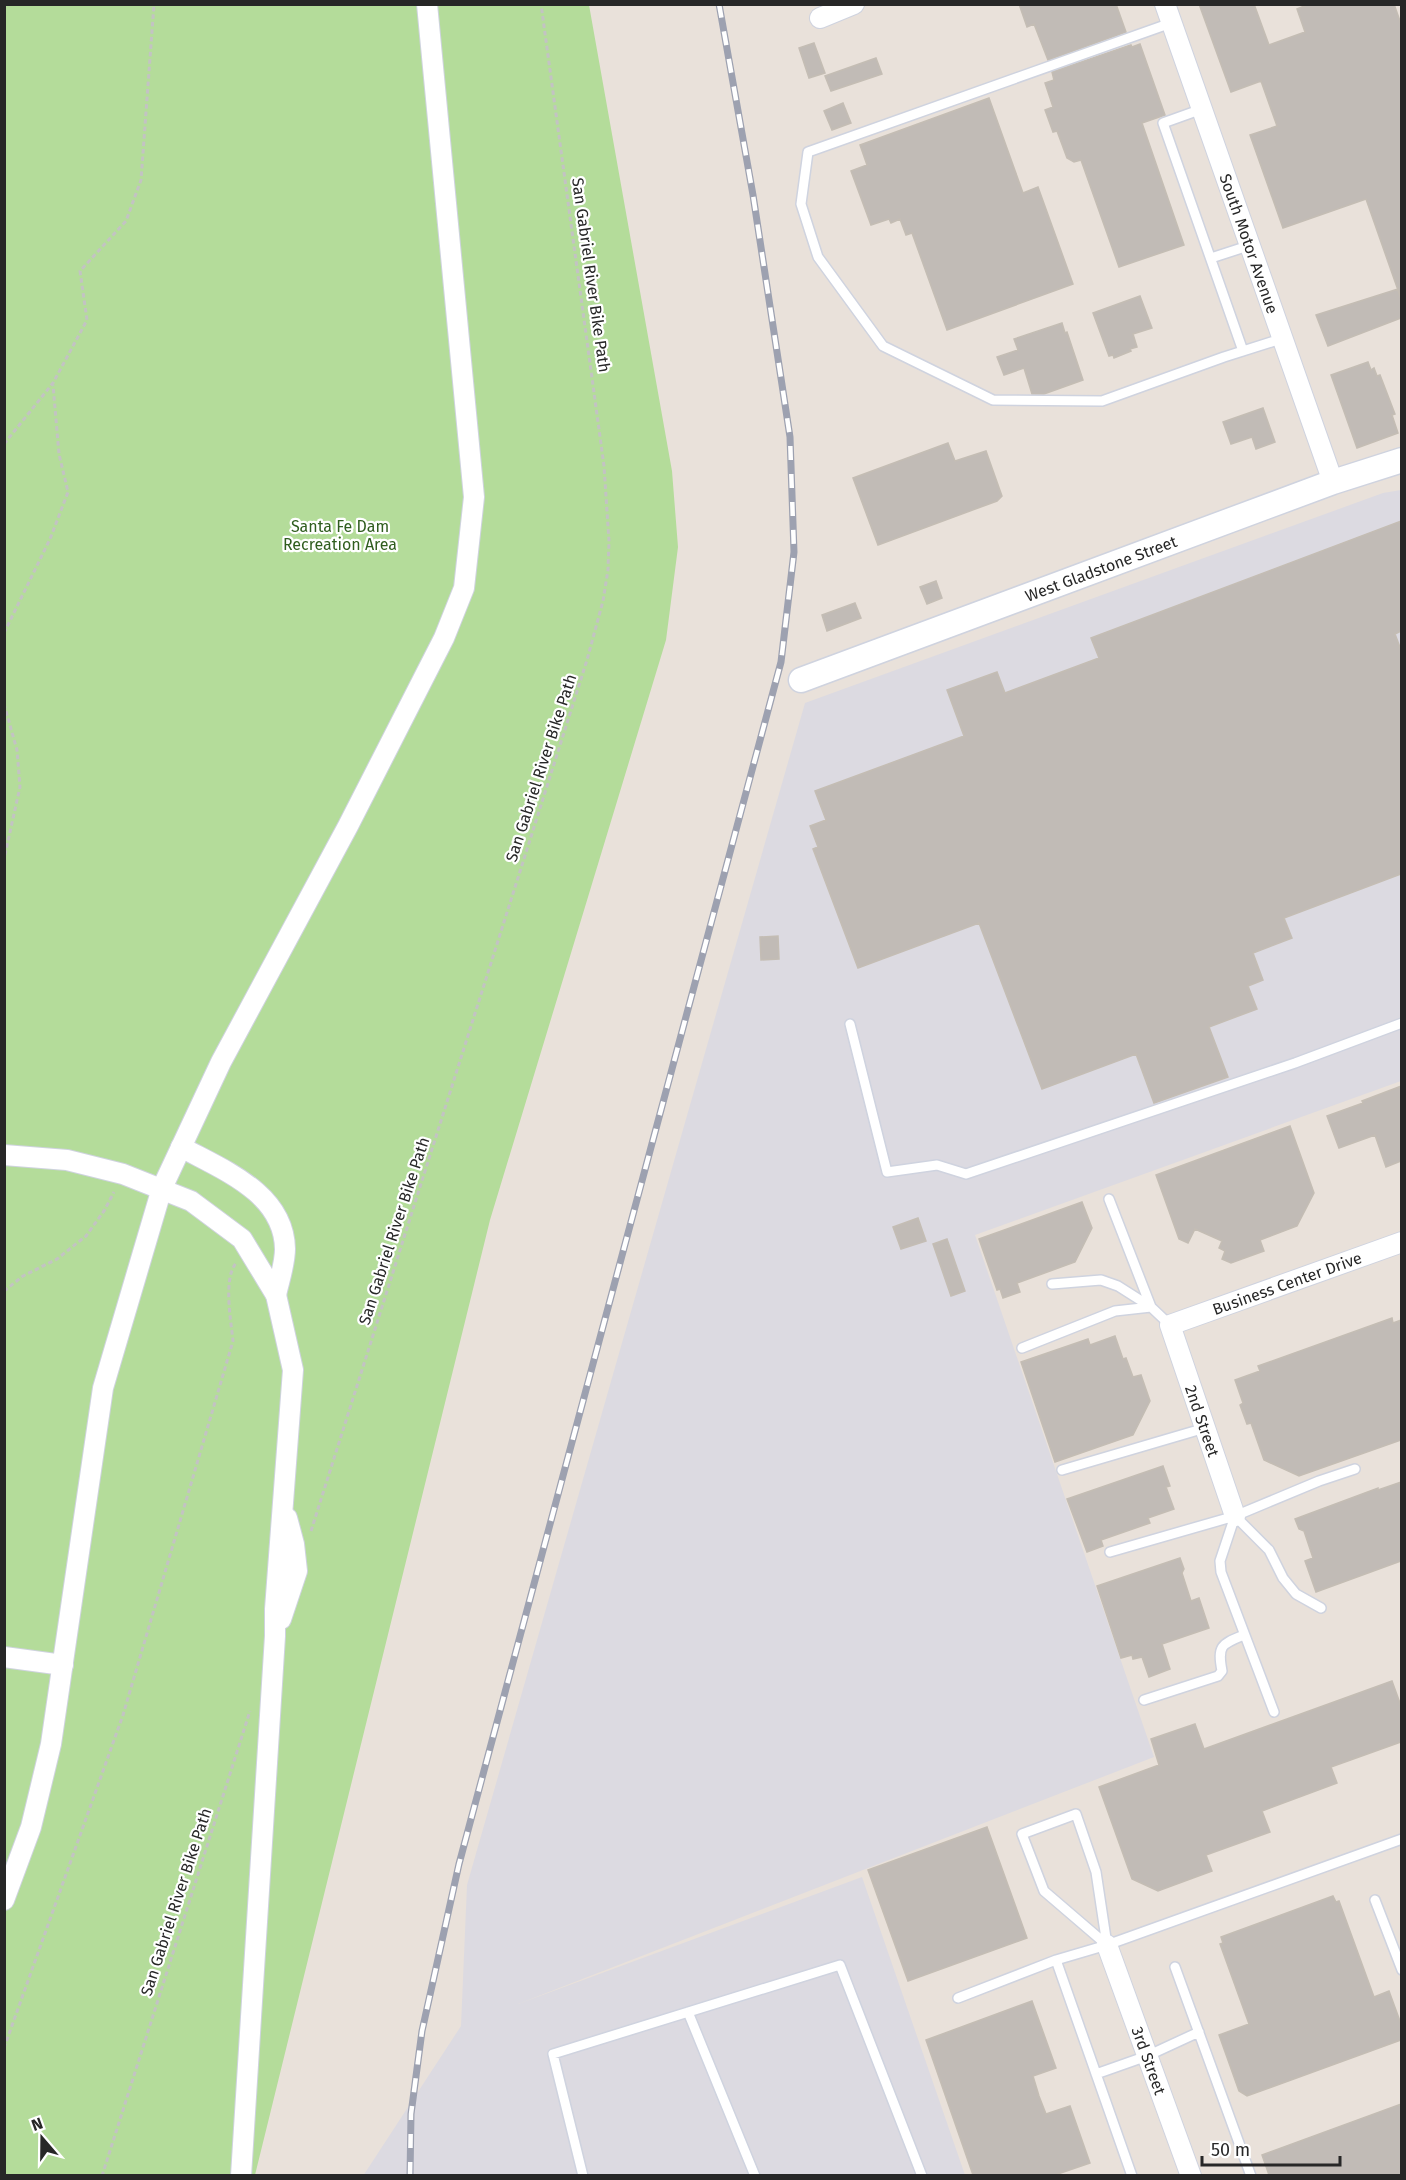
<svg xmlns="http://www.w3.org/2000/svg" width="1406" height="2180" font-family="'Fira Sans',sans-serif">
<rect width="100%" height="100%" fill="#e9e1da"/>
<path fill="#dcdae1" d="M 1401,490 L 1401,1081 L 975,1235 L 1154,1757 L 518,2004 L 862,1877 L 965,2175 L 363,2176 L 461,2026 L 467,1885 L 805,703 L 1383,493 Z"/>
<path fill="#b4dc9a" d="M 5,5 L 589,5 L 672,471 L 678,547 L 666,640 L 490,1220 L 255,2175 L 5,2176 Z"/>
<path fill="#c1bbb6" stroke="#c4bdb4" stroke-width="1.5" d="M 1019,4 L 1116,4 L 1126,32 L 1048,60 L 1034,24 L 1027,27 Z
M 1199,4 L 1254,4 L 1269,45 L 1305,32 L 1297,9 L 1309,4 L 1394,4 L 1401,24 L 1401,293 L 1399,293 L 1366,199 L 1283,228 L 1250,135 L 1277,126 L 1261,81 L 1231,92 Z
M 814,43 L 825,73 L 809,78 L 799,48 Z
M 1140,44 L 1165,115 L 1142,123 L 1184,245 L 1119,267 L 1081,160 L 1074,162 L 1067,158 L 1057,131 L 1053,132 L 1045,110 L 1053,107 L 1045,83 L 1054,80 L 1052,72 L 1131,45 L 1132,47 Z
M 876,58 L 882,74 L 831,91 L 825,76 Z
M 989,98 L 1023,193 L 1038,187 L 1073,284 L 947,330 L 912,233 L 906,235 L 900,219 L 891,223 L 889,219 L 871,225 L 851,171 L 867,165 L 860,145 Z
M 843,103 L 851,123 L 832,130 L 824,111 Z
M 1398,289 L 1401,299 L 1401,318 L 1328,346 L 1316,315 Z
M 1140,296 L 1152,328 L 1133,334 L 1137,347 L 1130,349 L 1131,351 L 1114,358 L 1113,355 L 1109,356 L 1093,313 Z
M 1062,323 L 1065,333 L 1067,332 L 1083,380 L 1044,394 L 1032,394 L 1024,368 L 1004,375 L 997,357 L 1018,350 L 1014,339 Z
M 1368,362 L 1371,370 L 1374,368 L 1377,376 L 1380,375 L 1395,414 L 1392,415 L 1398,433 L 1357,448 L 1331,375 Z
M 1263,408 L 1275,442 L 1256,449 L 1252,437 L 1231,444 L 1223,422 Z
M 948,443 L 955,461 L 986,451 L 1002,496 L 997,501 L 878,545 L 853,478 Z
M 1401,521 L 1401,631 L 1395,634 L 1401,650 L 1401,874 L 1284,918 L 1292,938 L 1253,953 L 1263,980 L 1248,986 L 1257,1009 L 1209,1027 L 1228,1077 L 1154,1103 L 1136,1054 L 1042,1089 L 979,923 L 858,968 L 813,849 L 818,847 L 810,826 L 826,820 L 815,791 L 964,736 L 947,690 L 997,672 L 1005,693 L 1099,658 L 1091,638 Z
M 936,581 L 942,598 L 927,604 L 920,587 Z
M 855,603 L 861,618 L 827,631 L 822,615 Z
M 778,936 L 779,959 L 761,960 L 760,937 Z
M 1401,1086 L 1401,1161 L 1386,1167 L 1375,1135 L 1339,1148 L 1327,1116 L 1363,1103 L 1362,1101 Z
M 1290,1126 L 1314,1193 L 1297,1226 L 1260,1240 L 1264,1251 L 1231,1263 L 1222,1259 L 1225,1251 L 1219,1248 L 1222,1241 L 1195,1229 L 1188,1243 L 1179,1239 L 1156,1175 Z
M 1082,1202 L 1092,1228 L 1075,1262 L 1017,1283 L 1020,1292 L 1003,1298 L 1000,1289 L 997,1290 L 979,1239 Z
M 918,1218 L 926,1241 L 901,1249 L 893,1227 Z
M 947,1239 L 965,1291 L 951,1296 L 933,1244 Z
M 1392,1318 L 1393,1323 L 1401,1320 L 1401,1440 L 1299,1476 L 1264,1460 L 1251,1423 L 1247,1424 L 1240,1405 L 1243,1403 L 1235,1380 L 1260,1371 L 1258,1366 Z
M 1115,1336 L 1123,1359 L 1126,1358 L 1133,1377 L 1141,1375 L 1150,1401 L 1133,1435 L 1055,1462 L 1021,1362 L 1088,1339 L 1090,1345 Z
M 1163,1466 L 1170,1486 L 1166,1487 L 1174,1509 L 1148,1518 L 1150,1523 L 1101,1540 L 1103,1546 L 1087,1552 L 1067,1499 Z
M 1401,1482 L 1401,1561 L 1316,1592 L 1305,1561 L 1313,1558 L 1304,1531 L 1299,1529 L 1295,1519 L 1378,1488 L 1378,1490 Z
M 1180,1558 L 1184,1569 L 1182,1573 L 1191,1601 L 1199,1598 L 1209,1628 L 1162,1644 L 1170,1669 L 1149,1677 L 1142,1657 L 1133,1659 L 1132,1655 L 1121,1658 L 1097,1586 Z
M 1392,1681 L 1401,1706 L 1401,1742 L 1331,1767 L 1337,1783 L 1262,1811 L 1270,1832 L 1206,1855 L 1212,1871 L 1158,1891 L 1132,1879 L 1099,1787 L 1159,1765 L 1151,1739 L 1195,1724 L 1204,1749 Z
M 987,1827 L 1027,1938 L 908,1981 L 868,1870 Z
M 1333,1896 L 1336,1902 L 1339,1901 L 1374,1997 L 1389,1991 L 1401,2024 L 1401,2040 L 1247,2096 L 1239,2091 L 1219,2035 L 1249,2024 L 1220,1944 L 1223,1943 L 1221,1937 Z
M 1032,2001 L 1056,2068 L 1033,2076 L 1039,2096 L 1046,2114 L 1070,2106 L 1090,2163 L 1055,2175 L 973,2175 L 926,2040 Z
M 1401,2104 L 1401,2175 L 1269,2175 L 1262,2155 Z"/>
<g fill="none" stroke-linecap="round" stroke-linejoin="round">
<g stroke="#cfd3df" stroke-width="12">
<path id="service" d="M 1171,23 L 808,152 L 801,204 L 818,257 L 883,346 L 993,400 L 1102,401 L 1224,357 L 1284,338
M 1202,109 L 1163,123 L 1243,351
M 1211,258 L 1251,245
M 850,1024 L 887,1172 L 937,1165 L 966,1174 L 1295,1063 L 1402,1023
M 1109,1199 L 1151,1307 L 1170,1325
M 1052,1284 L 1101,1280 L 1118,1286 L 1151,1307
M 1022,1348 L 1115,1311 L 1151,1307
M 1062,1470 L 1205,1428
M 1235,1516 L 1220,1561 L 1221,1572 L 1274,1712
M 1235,1516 L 1269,1550 L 1283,1578 L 1296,1594 L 1321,1608
M 1110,1552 L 1235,1516 L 1319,1481 L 1355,1469
M 1144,1700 L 1218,1676 L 1222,1671 C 1217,1645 1222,1644 1244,1635
M 1076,1814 L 1096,1872 L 1107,1945 L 1044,1891 L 1022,1834 Z
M 1375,1900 L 1402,1970
M 1175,1967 L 1251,2176
M 958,1998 L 1056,1960
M 688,2012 L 755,2176
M 1096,2074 L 1147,2056 L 1199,2032
M 583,2176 L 553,2054 L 840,1965 L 922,2176
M 1132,2176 L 1056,1960 L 1107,1945 L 1402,1839"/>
</g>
<g stroke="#cfd3df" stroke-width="22">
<g id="minor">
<path id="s1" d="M 1165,4 L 1333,482"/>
<path d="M 820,18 L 854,4"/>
<path d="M 181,1147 C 223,1170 284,1193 285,1249 C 285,1264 279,1281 276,1295"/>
<path d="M 4,1155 L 67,1160 L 123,1174 L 191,1201 L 242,1239 L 276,1295 L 293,1370 L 275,1609 L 275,1636 L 241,2176"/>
<path id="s2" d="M 1235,1516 L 1170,1325 L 1402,1242"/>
<path d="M 281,1619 L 297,1571 L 294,1544 L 287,1518"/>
<path d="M 4,1657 L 63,1665"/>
<path d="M 4,1900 L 31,1827 L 51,1744 L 103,1388 L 162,1188 L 221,1062 L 348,826 L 444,638 L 464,588 L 474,497 L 427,4"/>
<path id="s3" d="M 1107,1945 L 1191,2176"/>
</g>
</g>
<g stroke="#cfd3df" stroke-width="27">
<g id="tertiary">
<path id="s4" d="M 801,680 L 1333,482 L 1402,460"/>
</g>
</g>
<path stroke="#c3c3c3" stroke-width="3" stroke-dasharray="4.5 3" stroke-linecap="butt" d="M 4,444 L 53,383 L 87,320 L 80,271 L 126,221 L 141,180 L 154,4
M 4,633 L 50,539 L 68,492 L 59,454 L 53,385
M 4,704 L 17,750 L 20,787 L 4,859
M 4,1291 L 23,1276 L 57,1259 L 86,1236 L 104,1211 L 114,1192
M 311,1531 L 587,660 L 603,601 L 608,570 L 609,541 L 604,466 L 541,4
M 4,2048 L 123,1715 L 233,1341 C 231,1321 223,1279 236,1263
M 102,2176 L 250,1711"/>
<use href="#service" stroke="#fff" stroke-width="9"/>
<use href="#minor" stroke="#fff" stroke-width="20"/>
<use href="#tertiary" stroke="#fff" stroke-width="24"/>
<g stroke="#9da1b0" stroke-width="7">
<path id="rail" d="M 410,2176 L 411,2114 L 422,2031 L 459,1864 L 781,662 L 794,552 L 790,437 L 753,195 L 719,4"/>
</g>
<use href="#rail" stroke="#fff" stroke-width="4.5" stroke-dasharray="14" stroke-linecap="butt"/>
</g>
<g text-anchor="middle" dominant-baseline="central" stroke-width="4.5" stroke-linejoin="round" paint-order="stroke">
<g font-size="16" fill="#272727" stroke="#fff">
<text stroke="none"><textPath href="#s1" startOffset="254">South Motor Avenue</textPath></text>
<text transform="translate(591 275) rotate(82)">San Gabriel River Bike Path</text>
<text stroke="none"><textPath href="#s4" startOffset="320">West Gladstone Street</textPath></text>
<text transform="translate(541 768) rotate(-72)">San Gabriel River Bike Path</text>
<text transform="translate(394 1231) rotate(-72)">San Gabriel River Bike Path</text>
<text stroke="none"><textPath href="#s2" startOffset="326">Business Center Drive</textPath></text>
<text transform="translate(1202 1421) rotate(71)">2nd Street</text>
<text transform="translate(176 1902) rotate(-72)">San Gabriel River Bike Path</text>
<text stroke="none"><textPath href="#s3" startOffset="123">3rd Street</textPath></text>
</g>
<g font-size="16" fill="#2f5d1e" stroke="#fff">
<text x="340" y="526">Santa Fe Dam<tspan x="340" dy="18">Recreation Area</tspan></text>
</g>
</g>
<rect width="1406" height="2180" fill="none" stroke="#272727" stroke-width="12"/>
<g transform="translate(42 2138) rotate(340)" stroke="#ffffff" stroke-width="4.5" paint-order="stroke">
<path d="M0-4.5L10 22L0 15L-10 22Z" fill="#272727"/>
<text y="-9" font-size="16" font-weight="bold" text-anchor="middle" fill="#272727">N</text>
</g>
<path d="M1202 2156v9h138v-9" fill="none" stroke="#272727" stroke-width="3"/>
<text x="1211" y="2156" font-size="18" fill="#272727" stroke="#ffffff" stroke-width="4.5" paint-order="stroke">50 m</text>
</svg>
